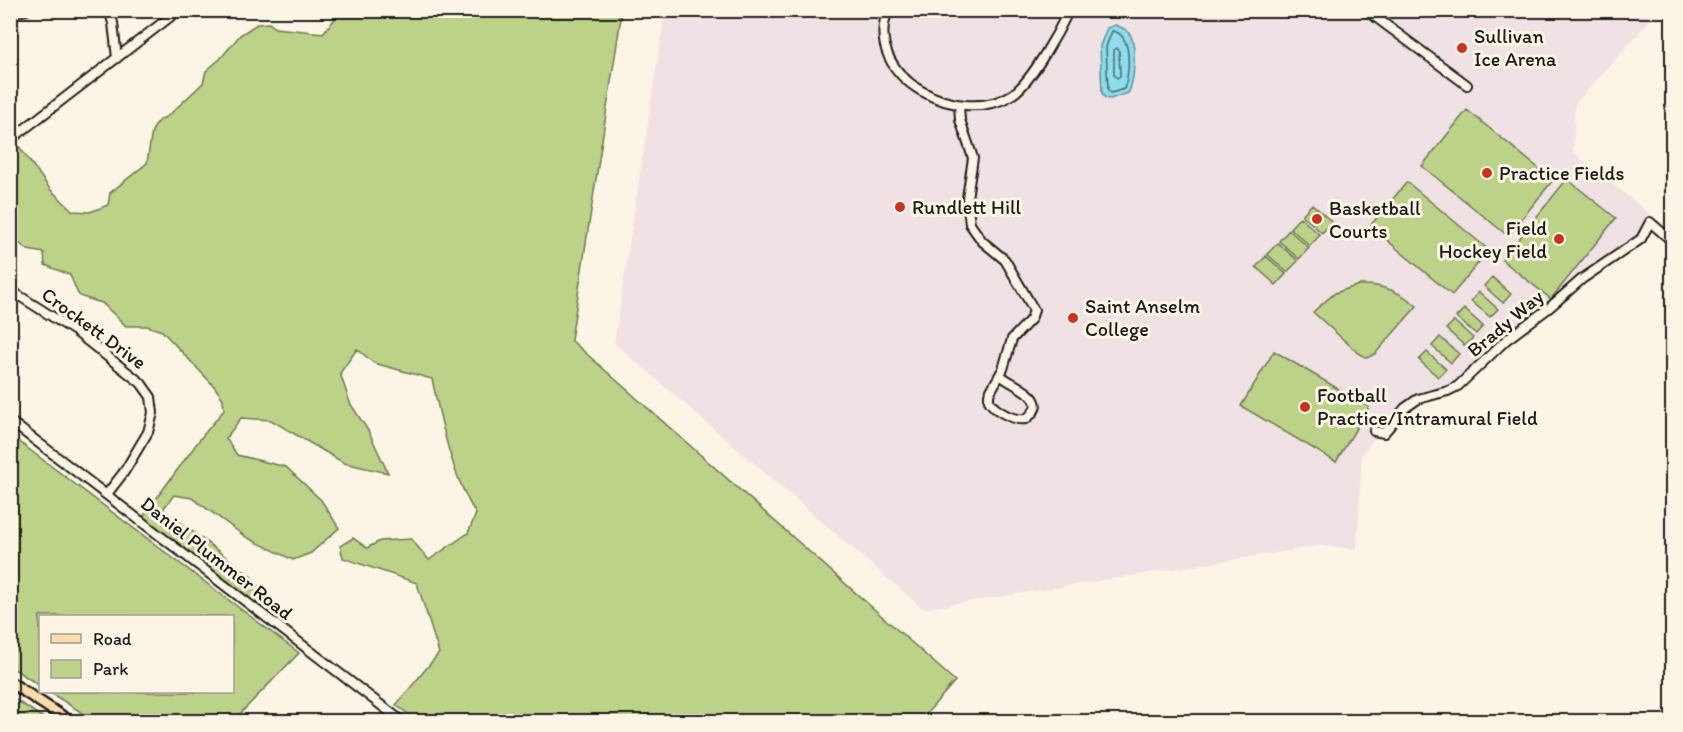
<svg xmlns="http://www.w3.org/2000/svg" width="1683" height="732" font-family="Itim,sans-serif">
<rect width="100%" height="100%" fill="#fcf5e5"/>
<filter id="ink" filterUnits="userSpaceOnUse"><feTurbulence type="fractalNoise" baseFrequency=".0167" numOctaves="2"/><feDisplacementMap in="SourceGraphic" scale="12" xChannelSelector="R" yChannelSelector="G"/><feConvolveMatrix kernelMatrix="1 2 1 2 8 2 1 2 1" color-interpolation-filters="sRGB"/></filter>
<g filter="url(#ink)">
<path fill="#f0e2e4" d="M 665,11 L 1659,11 L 1575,104 L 1573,152 L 1650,214 L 1638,235 L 1620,250 L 1573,281 L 1484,353 L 1461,379 L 1451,386 L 1438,391 L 1421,391 L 1403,404 L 1362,454 L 1357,549 L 1320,546 L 923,609 L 614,343 Z"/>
<path fill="#bcd289" stroke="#6c7752" stroke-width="1.5" d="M 335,11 L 622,11 L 571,340 L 955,681 L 920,721 L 418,721 L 396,705 L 439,653 L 417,583 L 343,558 L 340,546 L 353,538 L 367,548 L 380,541 L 411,539 L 429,560 L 468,533 L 476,514 C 451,474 442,424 432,379 L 374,363 L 357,349 L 340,373 L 350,403 L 369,432 L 388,473 L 344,463 L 271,420 L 241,418 L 226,438 L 237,455 L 286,467 L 321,500 L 339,528 L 311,553 L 293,560 L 246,537 L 192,498 L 174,495 L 163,509 L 251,576 L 297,641 L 142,518 L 200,439 L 224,410 L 223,399 L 214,386 L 162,331 L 147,326 L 126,326 L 102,303 L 82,297 L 78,294 L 70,275 L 45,265 L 44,253 L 28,250 L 15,240 L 11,240 L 11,145 L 15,141 L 50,189 L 73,211 L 90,212 L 108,205 L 110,193 L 147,163 L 152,131 L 158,121 L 169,115 L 203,83 L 206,71 L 220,59 L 240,35 L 257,24 L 269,23 L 275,28 L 323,33 L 334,20 Z
M 1467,110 L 1553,180 L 1508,236 L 1422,166 Z
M 1567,179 L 1616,218 L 1551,299 L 1502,260 Z
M 1407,182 L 1489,250 L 1452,295 L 1370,226 Z
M 1312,204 L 1332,222 L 1322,233 L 1302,215 Z
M 1300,217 L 1320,235 L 1310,246 L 1290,228 Z
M 1289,230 L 1309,248 L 1299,259 L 1279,241 Z
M 1278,243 L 1298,261 L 1287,272 L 1267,254 Z
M 1266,256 L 1286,274 L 1276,285 L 1256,267 Z
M 1492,277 L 1511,294 L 1503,303 L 1484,286 Z
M 1359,285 C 1382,284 1400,291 1417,306 L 1375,354 L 1367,358 L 1357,352 L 1313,312 L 1335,293 Z
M 1479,292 L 1498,309 L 1490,317 L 1471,301 Z
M 1464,309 L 1483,326 L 1476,334 L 1456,317 Z
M 1454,321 L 1473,338 L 1465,346 L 1446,329 Z
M 1440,337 L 1459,354 L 1451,363 L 1432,346 Z
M 1274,351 L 1369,407 L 1336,462 L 1241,406 Z
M 1427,352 L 1446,369 L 1438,377 L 1419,360 Z
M 10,435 L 299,653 L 233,721 L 95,721 L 49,692 L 232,692 L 232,616 L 40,616 L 40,686 L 11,667 Z
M 10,696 L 48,721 L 11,721 Z"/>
<path fill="#8edcec" stroke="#608f99" stroke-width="1.5" d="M 1115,25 C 1122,27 1128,30 1131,36 C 1136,48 1135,82 1128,93 L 1110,99 L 1105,98 L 1102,93 L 1100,46 L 1107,28 Z"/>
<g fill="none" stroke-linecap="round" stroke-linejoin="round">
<path stroke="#4a696f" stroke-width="1.5" d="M 1112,31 C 1133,33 1130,74 1124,89 L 1111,93 L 1108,90 L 1106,47 Z
M 1117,48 L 1119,51 L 1120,76 L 1117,78 L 1114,75 L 1114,50 Z"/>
<g stroke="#1c1c1c" stroke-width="12">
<path id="minor" d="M 109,10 L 113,23 L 117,58
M 888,10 C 861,78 961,129 1013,94 C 1032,81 1059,31 1069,10
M 1366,10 L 1467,85
M 10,13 L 26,10
M 959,105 L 960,120 L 973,158 L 967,198 L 970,224 L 982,241 L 1005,260 L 1034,310 L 1031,319 L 1012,339 L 1003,369 L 989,394 L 989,401 C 995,411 1014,421 1026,419 C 1054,398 1014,387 1000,375
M 10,140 L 179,10
M 10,290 L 75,331 L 141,383 L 151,397 L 153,413 L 148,432 L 124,472 L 107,494
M 10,421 L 403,722
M 1374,431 L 1384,433 L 1405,408 L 1418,399 L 1448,391 L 1458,386 L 1506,340 L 1550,307 L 1582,279 L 1641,239 L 1650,222 L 1672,241"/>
</g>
<g stroke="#1c1c1c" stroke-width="14">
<path id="major" d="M 10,682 L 71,722"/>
</g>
<use href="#minor" stroke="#fcf5e5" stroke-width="8"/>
<use href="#major" stroke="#fcdcac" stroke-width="9"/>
</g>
</g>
<g fill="#c8321e" stroke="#fcf5e5" stroke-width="2">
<circle cx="1462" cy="48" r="6"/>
<circle cx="1487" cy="173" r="6"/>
<circle cx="900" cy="207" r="6"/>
<circle cx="1317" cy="219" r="6"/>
<circle cx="1559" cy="239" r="6"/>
<circle cx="1073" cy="318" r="6"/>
<circle cx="1305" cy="407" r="6"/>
</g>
<g text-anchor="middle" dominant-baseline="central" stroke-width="6" stroke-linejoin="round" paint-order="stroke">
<g font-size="20" fill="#1c1c1c" stroke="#fcf5e5" text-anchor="start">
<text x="1474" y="36">Sullivan<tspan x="1474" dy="23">Ice Arena</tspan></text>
<text x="1499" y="173">Practice Fields</text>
<text x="912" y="207">Rundlett Hill</text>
<text x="1329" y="208">Basketball<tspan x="1329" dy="23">Courts</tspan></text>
<text x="1547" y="228" text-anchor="end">Field<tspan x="1547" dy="23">Hockey Field</tspan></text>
<text x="1085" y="306">Saint Anselm<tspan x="1085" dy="23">College</tspan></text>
<text x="1317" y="395">Football<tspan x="1317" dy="23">Practice/Intramural Field</tspan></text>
</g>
<g font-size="20" fill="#1c1c1c" stroke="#fcf5e5">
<text transform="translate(1505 323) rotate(-40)">Brady Way</text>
<text transform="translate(94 328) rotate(36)">Crockett Drive</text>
<text transform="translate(217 558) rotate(38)">Daniel Plummer Road</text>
</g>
</g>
<rect width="1683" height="732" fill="none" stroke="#fcf5e5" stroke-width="36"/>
<rect x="18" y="18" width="1647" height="696" fill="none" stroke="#1c1c1c" stroke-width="2" filter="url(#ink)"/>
<rect x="39" y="615" width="195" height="78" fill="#fcf5e5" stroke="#a29e95" stroke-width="1.5"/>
<rect x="51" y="634" width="30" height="9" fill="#fcdcac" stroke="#a29e95" stroke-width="1.5"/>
<text x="93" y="645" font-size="18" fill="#1c1c1c">Road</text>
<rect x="51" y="660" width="30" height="18" fill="#bcd289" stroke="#a29e95" stroke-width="1.5"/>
<text x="93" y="675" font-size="18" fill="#1c1c1c">Park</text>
</svg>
